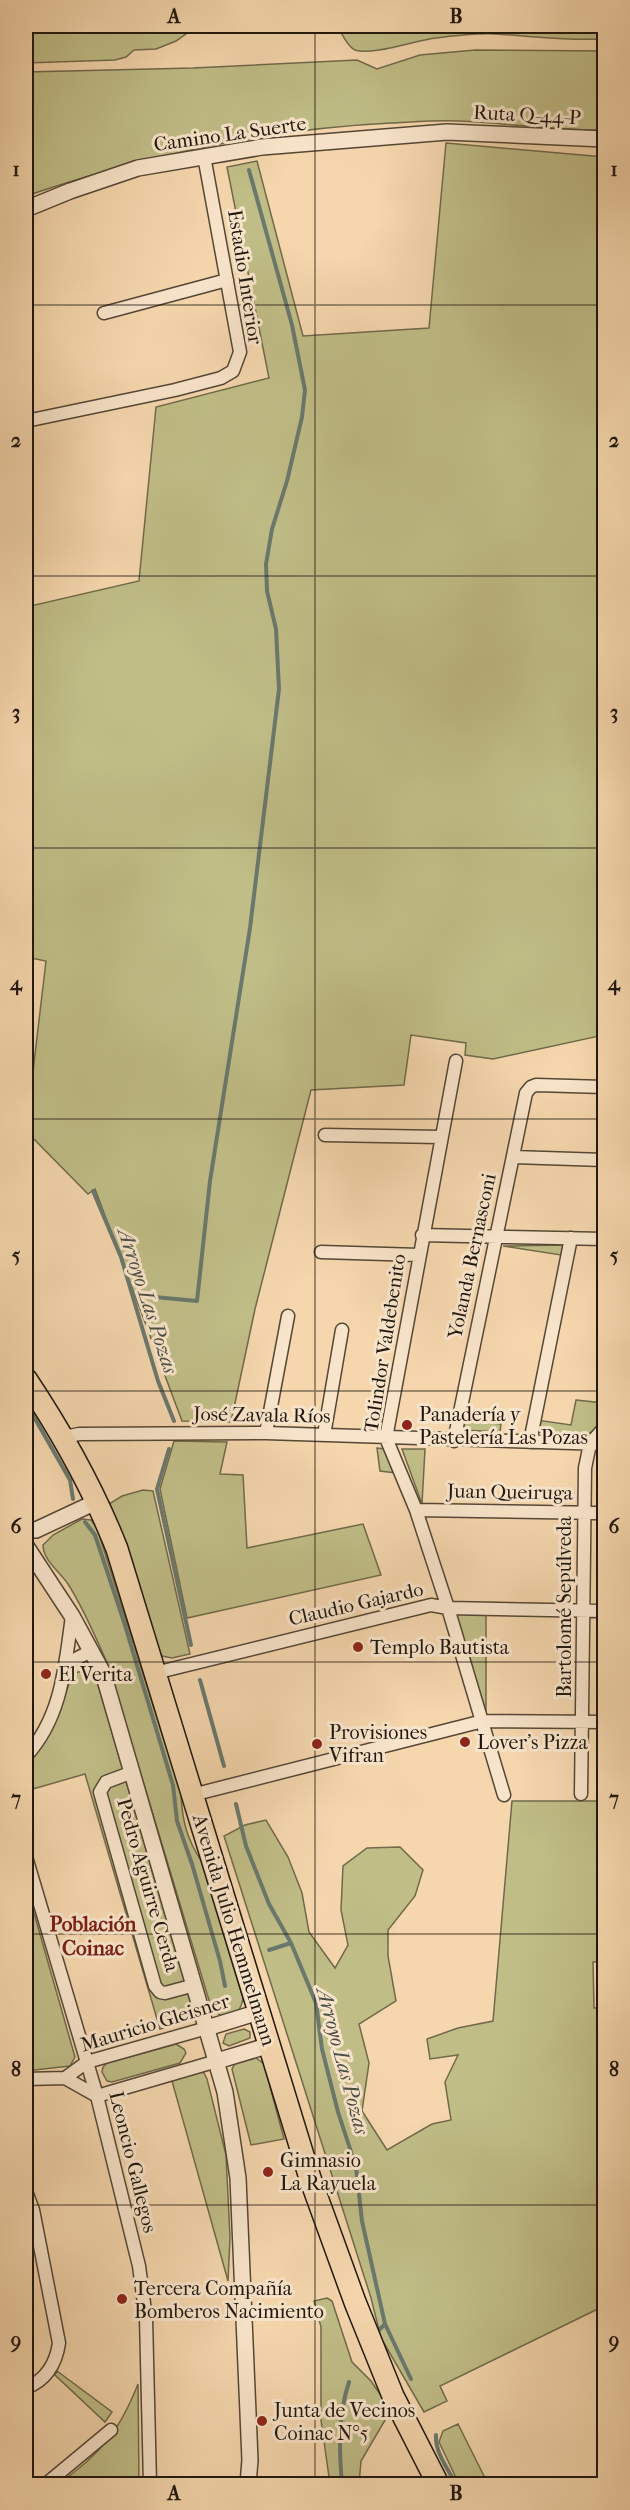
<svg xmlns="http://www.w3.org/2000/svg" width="630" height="2510" font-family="'IM FELL French Canon',serif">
<rect width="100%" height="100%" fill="#f5d6ad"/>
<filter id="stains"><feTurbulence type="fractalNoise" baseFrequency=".00333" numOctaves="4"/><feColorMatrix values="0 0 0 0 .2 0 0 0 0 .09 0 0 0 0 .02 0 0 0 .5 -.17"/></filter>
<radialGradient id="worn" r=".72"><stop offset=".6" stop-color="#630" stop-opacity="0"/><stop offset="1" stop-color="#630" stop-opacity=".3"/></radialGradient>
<path fill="#c0bd87" stroke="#706a4a" stroke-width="1.5" d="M 26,26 L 197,26 L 176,41 L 156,49 L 134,50 L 126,57 L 115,60 L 26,63 Z
M 335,26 L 604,26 L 604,39 C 567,41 532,36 495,34 C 479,33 452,36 436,38 C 417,40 371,56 355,50 C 346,46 343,32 335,26 Z
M 475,50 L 604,51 L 604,130 C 556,131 507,123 459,121 C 437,120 413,122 391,123 C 265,129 145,156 26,196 L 26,72 L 193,68 L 357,60 L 377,69 L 420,55 Z
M 446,143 L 604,157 L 604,1035 L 493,1059 L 465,1055 L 466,1043 L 411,1035 L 404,1085 L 311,1090 L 255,1309 L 231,1422 L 182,1421 L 95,1189 L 88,1194 L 26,1131 L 46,961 L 26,957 L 26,607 L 139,581 L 156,407 L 269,378 L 227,167 L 257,161 L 303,336 L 429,328 Z
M 563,1245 L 561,1255 L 503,1246 Z
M 576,1400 L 604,1403 L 604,1413 L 594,1431 L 587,1434 L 537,1432 L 537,1420 L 571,1425 Z
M 464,1420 L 501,1424 L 500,1432 L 463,1430 Z
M 174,1441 L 227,1442 L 220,1474 L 243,1475 L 247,1548 L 363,1524 L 381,1575 L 187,1618 L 160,1489 Z
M 377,1448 L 385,1449 L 397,1473 L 380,1471 Z
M 402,1449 L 425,1449 L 422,1504 Z
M 143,1490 L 153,1491 L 190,1654 L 172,1658 L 162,1656 L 159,1650 L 126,1542 L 109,1504 L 122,1496 Z
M 82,1519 L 91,1520 L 97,1528 L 181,1794 C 182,1820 187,1840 202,1862 L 243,1998 C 240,2018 224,2023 211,2007 L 108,1665 C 96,1638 84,1609 68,1584 C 59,1571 43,1560 43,1545 L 53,1535 Z
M 456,1614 L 486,1615 L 486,1713 Z
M 87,1671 L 97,1681 L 192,2007 C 191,2025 175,2025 160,2029 L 85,1774 L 26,1791 L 26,1767 L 38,1751 L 56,1719 L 71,1678 L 78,1672 Z
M 512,1801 L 604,1801 L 604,1961 L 593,1962 L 594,2008 L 604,2008 L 604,2306 L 440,2386 L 447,2401 L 424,2412 L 381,2338 L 371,2298 L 224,1836 L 245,1825 L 266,1820 L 288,1857 L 302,1893 L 309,1932 L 335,1968 L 348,1945 L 341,1910 L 343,1866 L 367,1848 L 400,1847 L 423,1870 L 415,1896 L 388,1930 L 388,1956 L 396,2001 L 359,2024 L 369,2063 L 362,2111 L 387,2150 L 432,2124 L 451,2120 L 445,2082 L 458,2055 L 430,2059 L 427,2039 L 458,2028 L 493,2021 Z
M 26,1885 L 75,2057 L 70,2066 L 26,2071 Z
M 244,2029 L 250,2032 L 250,2038 L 229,2046 L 223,2043 L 226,2034 Z
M 176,2044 L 184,2049 L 186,2053 L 180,2063 L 112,2082 L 107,2081 L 102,2072 L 103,2067 L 107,2063 Z
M 255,2057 L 264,2064 L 284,2139 L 251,2145 L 232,2069 L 236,2062 Z
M 199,2071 L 204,2073 L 207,2079 L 226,2155 L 230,2237 L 228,2281 L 172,2081 Z
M 327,2298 L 332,2301 L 352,2362 L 371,2381 L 391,2410 L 361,2461 L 359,2484 L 330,2484 L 321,2420 L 321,2327 L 314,2301 Z
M 57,2371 L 112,2412 L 105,2422 L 55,2375 Z
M 138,2384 L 139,2484 L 58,2484 C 100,2455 119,2432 138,2384 Z
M 458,2424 L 488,2484 L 459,2484 L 439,2442 L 443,2431 Z"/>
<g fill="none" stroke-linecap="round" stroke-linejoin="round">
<path stroke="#6a786d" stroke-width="4" d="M 93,1191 L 121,1257 L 158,1381 L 174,1421
M 133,1295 L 197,1301 L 210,1181 L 250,928 L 279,689 L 276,629 L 267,591 L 266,564 L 272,529 L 287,481 L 302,417 L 305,390 L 292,325 L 249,170
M 26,1403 L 70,1480 L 73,1499
M 169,1449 L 157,1489 L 191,1645
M 85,1522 L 95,1535 L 124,1622 L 173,1785 L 177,1821 L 192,1864 L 220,1961 L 225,1986
M 200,1680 L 224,1766
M 236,1804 L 246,1846 L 269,1904 L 291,1943 L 316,2003 L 322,2049 L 338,2112 L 356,2167 L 362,2221 L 385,2324 L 376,2333
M 269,1950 L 291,1943
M 385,2324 L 411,2379
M 436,2435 C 435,2453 448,2469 456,2484
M 342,2484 C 339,2450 338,2415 349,2382"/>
<g stroke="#544736" stroke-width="15">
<path id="minor" d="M 104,313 L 227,280
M 26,421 L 175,390 L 221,378 L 233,371 L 240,352 L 204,156
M 456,1061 L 386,1438 L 416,1510 L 448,1608 L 504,1795
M 325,1135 L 441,1137
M 513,1157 L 604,1160
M 422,1235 L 604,1239
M 321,1252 L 419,1255
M 266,1433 L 288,1316
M 324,1435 L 342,1330
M 64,1437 L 79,1434 L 266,1433 L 604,1444
M 454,1441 L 526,1093 L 531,1087 L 536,1085 L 604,1087
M 530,1442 L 571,1238
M 416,1510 L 604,1513
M 66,1664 L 91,1651
M 155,1673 L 431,1605 L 448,1608 L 604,1611
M 26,1756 C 62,1717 65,1666 72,1616
M 133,1772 L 106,1782 L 100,1792 L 155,1986 L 160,1992 L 165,1993 L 195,1985
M 581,1794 L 585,1468 L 590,1444 L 604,1428
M 192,1795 L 483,1721 L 604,1722
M 26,1857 L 97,2096 L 139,2266 L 146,2318 L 150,2484
M 65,2078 L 87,2062 L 207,2028
M 26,2079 L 65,2078 L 97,2096 L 217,2061
M 26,2191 L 33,2210 L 59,2343 C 56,2364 46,2380 26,2388
M 46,2484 L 111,2430"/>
</g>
<g stroke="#544736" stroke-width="18">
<path id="tertiary" d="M 26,209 L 70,191 L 138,168 L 262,147 L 447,132 L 604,139
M 26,1529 L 36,1530 L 98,1501
M 26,1546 L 72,1616 L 103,1673 L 225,2092 L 238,2178 L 250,2460 L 248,2484
M 207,2028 L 259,2012
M 217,2061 L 270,2045"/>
</g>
<g stroke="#1f170e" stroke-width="24">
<path id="trunk" d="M 26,1379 C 62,1433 93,1488 117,1549 L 310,2178 L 355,2302 L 393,2396 L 438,2484"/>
</g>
<use href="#minor" stroke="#f8e4ca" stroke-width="12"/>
<use href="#tertiary" stroke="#f8e4ca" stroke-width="15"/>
<use href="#trunk" stroke="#f5d6ad" stroke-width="21"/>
</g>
<path fill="none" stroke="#1f170e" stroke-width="1.5" stroke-opacity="0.55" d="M 315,26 L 315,2484M 26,305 L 604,305M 26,576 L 604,576M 26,848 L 604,848M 26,1119 L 604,1119M 26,1391 L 604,1391M 26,1662 L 604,1662M 26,1934 L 604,1934M 26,2205 L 604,2205"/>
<g fill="#8f2418" stroke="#f8e4ca" stroke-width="2">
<circle cx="407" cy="1425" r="6"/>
<circle cx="358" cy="1647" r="6"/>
<circle cx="46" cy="1674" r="6"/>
<circle cx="465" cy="1742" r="6"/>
<circle cx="317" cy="1744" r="6"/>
<circle cx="268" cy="2172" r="6"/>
<circle cx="122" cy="2299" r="6"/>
<circle cx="262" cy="2421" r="6"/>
</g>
<g text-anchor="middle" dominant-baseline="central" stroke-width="6" stroke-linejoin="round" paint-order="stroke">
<g font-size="20" fill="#1f170e" stroke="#f8e4ca">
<text transform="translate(527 115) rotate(3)">Ruta Q-44-P</text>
<text transform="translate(230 134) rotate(-8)">Camino La Suerte</text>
<text transform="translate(245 277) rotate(81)">Estadio Interior</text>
<text transform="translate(472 1256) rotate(-78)">Yolanda Bernasconi</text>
<text transform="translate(385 1343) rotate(-81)">Tolindor Valdebenito</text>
<text transform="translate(262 1415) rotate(1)">José Zavala Ríos</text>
<text transform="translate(510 1492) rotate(1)">Juan Queiruga</text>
<text transform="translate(356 1604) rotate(-13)">Claudio Gajardo</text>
<text transform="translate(564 1607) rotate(-90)">Bartolomé Sepúlveda</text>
<text transform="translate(148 1885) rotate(74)">Pedro Aguirre Cerda</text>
<text transform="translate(234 1930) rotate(73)">Avenida Julio Hemmelmann</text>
<text transform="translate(155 2023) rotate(-17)">Mauricio Gleisner</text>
<text transform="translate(133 2162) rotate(76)">Leoncio Gallegos</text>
</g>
<g font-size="20" fill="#1f170e" stroke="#f8e4ca" text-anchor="start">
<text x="419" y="1414">Panadería y<tspan x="419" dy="23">Pastelería Las Pozas</tspan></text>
<text x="370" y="1647">Templo Bautista</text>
<text x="58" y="1674">El Verita</text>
<text x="329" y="1732">Provisiones<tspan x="329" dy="23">Vifran</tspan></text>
<text x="477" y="1742">Lover's Pizza</text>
<text x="280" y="2160">Gimnasio<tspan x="280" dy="23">La Rayuela</tspan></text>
<text x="134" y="2288">Tercera Compañía<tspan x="134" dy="23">Bomberos Nacimiento</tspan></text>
<text x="274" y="2410">Junta de Vecinos<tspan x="274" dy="23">Coinac N°5</tspan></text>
</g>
<g font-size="21" font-style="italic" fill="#4b5046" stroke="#f8e4ca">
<text transform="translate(148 1301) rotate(72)">Arroyo Las Pozas</text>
<text transform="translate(343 2061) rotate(75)">Arroyo Las Pozas</text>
</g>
<g font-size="21" font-weight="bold" fill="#7a1f14" stroke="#f8e4ca">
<text x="93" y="1924">Población<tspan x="93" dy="24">Coinac</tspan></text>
</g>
</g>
<rect width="630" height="2510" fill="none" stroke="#f5d6ad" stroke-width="66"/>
<rect x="33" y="33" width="564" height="2444" fill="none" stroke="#1f170e" stroke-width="2"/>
<g font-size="20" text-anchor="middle" font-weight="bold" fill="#1f170e">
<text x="174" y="23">A</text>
<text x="456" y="23">B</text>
<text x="16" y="176">1</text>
<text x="614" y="176">1</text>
<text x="16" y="447">2</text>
<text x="614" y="447">2</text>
<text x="16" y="719">3</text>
<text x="614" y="719">3</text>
<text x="16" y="990">4</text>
<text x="614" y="990">4</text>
<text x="16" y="1262">5</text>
<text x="614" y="1262">5</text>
<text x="16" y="1533">6</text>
<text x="614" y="1533">6</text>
<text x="16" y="1805">7</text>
<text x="614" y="1805">7</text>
<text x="16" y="2076">8</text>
<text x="614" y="2076">8</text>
<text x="16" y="2348">9</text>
<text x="614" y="2348">9</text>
<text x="174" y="2500">A</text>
<text x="456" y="2500">B</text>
</g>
<rect width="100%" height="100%" filter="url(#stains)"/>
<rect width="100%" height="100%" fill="url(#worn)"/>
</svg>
